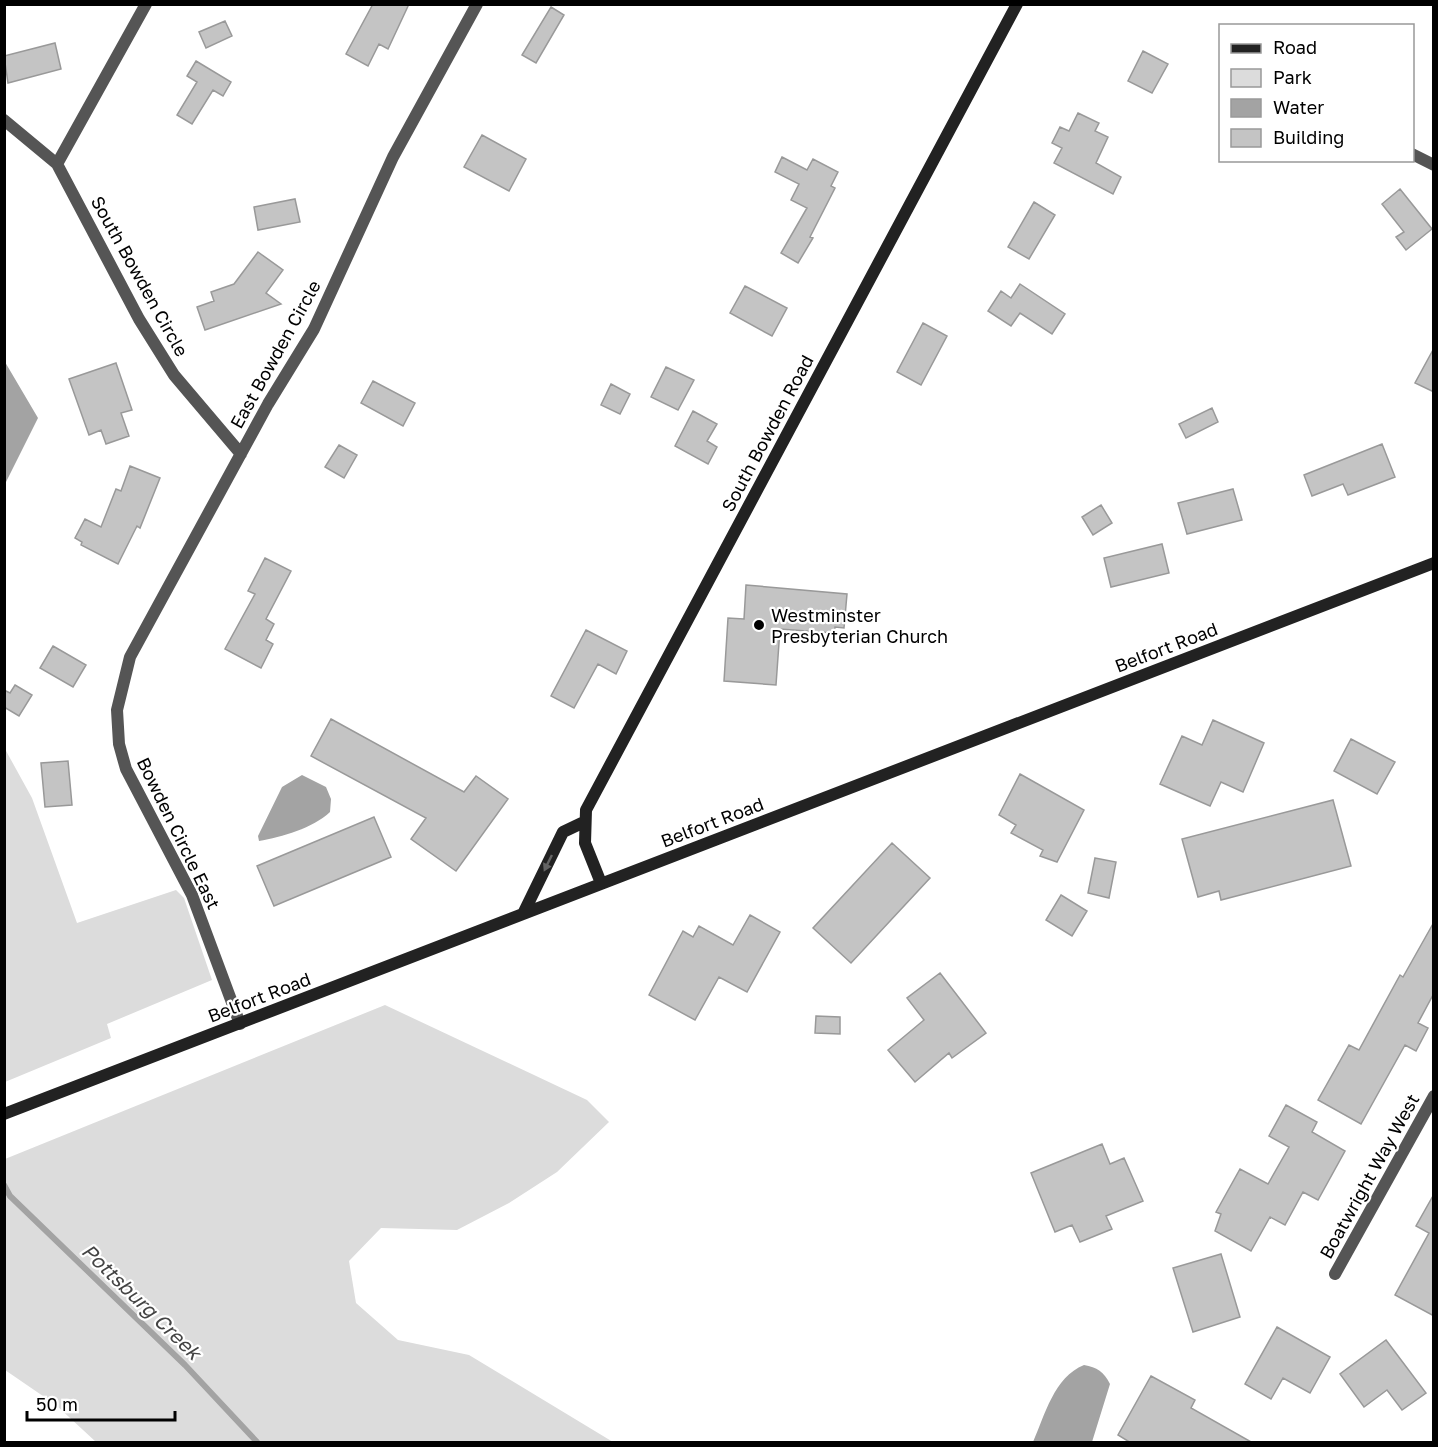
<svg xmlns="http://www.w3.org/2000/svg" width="1438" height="1447" font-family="'Golos Text',sans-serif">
<rect width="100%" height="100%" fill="#fff"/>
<path fill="#dcdcdc" d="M 5,749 L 32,798 L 77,923 L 176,890 L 184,898 L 212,980 L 107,1024 L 111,1038 L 5,1082 Z
M 385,1005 L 587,1100 L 609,1122 L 557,1172 L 509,1203 L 457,1230 L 381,1228 L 349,1261 L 356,1303 L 398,1340 L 469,1355 L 613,1442 L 96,1442 L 56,1405 L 5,1370 L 5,1159 Z"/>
<path fill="#a3a3a3" d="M 5,362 L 38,418 L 5,484 L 4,484 Z
M 302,775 L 326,787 L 331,799 L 330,812 C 313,828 282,837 259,841 L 258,836 L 282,787 Z
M 1084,1365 C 1097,1367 1104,1372 1110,1384 L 1092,1442 L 1033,1442 C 1045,1415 1054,1377 1084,1365 Z"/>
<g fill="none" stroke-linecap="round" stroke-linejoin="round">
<path stroke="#a3a3a3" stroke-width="6" d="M 4,1185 L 10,1196 L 185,1365 L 257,1442"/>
</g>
<path fill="#c4c4c4" stroke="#999" stroke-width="1.5" d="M 373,4 L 409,4 L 388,49 L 379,44 L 368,66 L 346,54 Z
M 551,7 L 564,15 L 536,63 L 522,55 Z
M 225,21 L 232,36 L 206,48 L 199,32 Z
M 55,43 L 61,69 L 8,83 L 4,56 Z
M 1143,51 L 1168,64 L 1152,93 L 1128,81 Z
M 196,61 L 231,82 L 223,96 L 213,90 L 192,124 L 177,115 L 197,82 L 187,76 Z
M 1078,113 L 1099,123 L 1095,131 L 1108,137 L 1096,163 L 1121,177 L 1113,194 L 1054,163 L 1062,148 L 1052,143 L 1060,127 L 1069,131 Z
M 482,135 L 526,159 L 509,191 L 464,167 Z
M 782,157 L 807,170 L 813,159 L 838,172 L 831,186 L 835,188 L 810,237 L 813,238 L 798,263 L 781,253 L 807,208 L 791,200 L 799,184 L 775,172 Z
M 1400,189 L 1432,229 L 1406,250 L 1396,237 L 1404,232 L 1382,204 Z
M 295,199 L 300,222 L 258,230 L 254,207 Z
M 1034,202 L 1055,215 L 1029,259 L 1008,247 Z
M 258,252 L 283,270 L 266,293 L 281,304 L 205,330 L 197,307 L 214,301 L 211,292 L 234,284 Z
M 1020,284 L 1065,314 L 1052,334 L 1020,313 L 1011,326 L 988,311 L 1001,291 L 1011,298 Z
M 745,286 L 787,308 L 772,336 L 730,313 Z
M 923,323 L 947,336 L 921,385 L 897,372 Z
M 1434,348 L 1434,392 L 1415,383 Z
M 116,363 L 132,410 L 121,413 L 129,436 L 106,444 L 101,430 L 89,435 L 69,379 Z
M 666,367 L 694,380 L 678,410 L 651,397 Z
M 373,381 L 415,403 L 403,426 L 361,403 Z
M 611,384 L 630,394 L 620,414 L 601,405 Z
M 1212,408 L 1218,422 L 1186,438 L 1179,424 Z
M 693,411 L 717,424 L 707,441 L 717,447 L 708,464 L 675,446 Z
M 1382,444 L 1395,477 L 1348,495 L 1343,484 L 1312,496 L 1304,475 Z
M 339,445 L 357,455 L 344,478 L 325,467 Z
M 130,466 L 160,478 L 140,528 L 137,526 L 118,564 L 81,545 L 82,542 L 75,538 L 85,519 L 101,527 L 116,489 L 121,491 Z
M 1233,489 L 1242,520 L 1187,534 L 1178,503 Z
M 1101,505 L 1112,523 L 1093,535 L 1082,517 Z
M 1162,544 L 1169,573 L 1111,587 L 1104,558 Z
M 265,558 L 291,571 L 266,619 L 274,624 L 266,640 L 273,644 L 261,668 L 225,649 L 255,594 L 248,591 Z
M 746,585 L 847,594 L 844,628 L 835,627 L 834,633 L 780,629 L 776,685 L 724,681 L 728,618 L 744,619 Z
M 586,630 L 627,651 L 616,674 L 598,664 L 574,708 L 551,696 Z
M 53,646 L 86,665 L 73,687 L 40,668 Z
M 15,685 L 32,695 L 19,716 L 4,707 L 4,690 L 10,693 Z
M 331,719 L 464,792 L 476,776 L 508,799 L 456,871 L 411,839 L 426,818 L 311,756 Z
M 1213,720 L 1264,743 L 1243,792 L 1221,782 L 1210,806 L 1160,784 L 1182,736 L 1202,745 Z
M 1351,739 L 1395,762 L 1377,794 L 1334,771 Z
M 68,761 L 72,805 L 45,807 L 41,763 Z
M 1020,774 L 1084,810 L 1057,862 L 1040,856 L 1043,850 L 1011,833 L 1016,825 L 999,815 Z
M 1333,800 L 1351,866 L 1221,900 L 1219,891 L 1198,897 L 1182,839 Z
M 374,817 L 391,857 L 274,906 L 257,866 Z
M 892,843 L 930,878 L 851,963 L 813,928 Z
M 1095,858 L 1116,862 L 1109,898 L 1088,893 Z
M 1061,895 L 1087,911 L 1072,936 L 1046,920 Z
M 750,915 L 780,932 L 747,992 L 719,977 L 695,1020 L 649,995 L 683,931 L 693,937 L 699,926 L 733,945 Z
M 1434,922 L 1434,993 L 1418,1023 L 1428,1028 L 1416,1051 L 1405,1045 L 1361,1124 L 1318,1100 L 1349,1045 L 1359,1050 L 1400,975 L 1403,977 Z
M 940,973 L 986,1033 L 952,1058 L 949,1053 L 915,1082 L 888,1050 L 924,1020 L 907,998 Z
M 816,1016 L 840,1017 L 840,1034 L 815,1033 Z
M 1286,1105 L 1317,1122 L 1312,1132 L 1345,1151 L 1318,1200 L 1303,1192 L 1285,1225 L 1270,1217 L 1251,1251 L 1215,1231 L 1221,1214 L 1216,1212 L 1240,1169 L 1268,1184 L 1289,1147 L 1269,1136 Z
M 1102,1144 L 1110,1164 L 1124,1158 L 1143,1201 L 1106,1216 L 1112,1229 L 1080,1242 L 1072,1225 L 1055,1232 L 1031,1173 Z
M 1434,1194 L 1434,1316 L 1395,1295 L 1429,1233 L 1416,1226 Z
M 1221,1254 L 1240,1317 L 1193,1332 L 1173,1268 Z
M 1277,1327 L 1330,1357 L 1310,1393 L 1283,1378 L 1271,1399 L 1245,1384 Z
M 1386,1340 L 1426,1393 L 1402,1410 L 1387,1390 L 1364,1407 L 1340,1374 Z
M 1151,1376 L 1195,1400 L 1191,1408 L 1253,1443 L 1131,1443 L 1118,1435 Z"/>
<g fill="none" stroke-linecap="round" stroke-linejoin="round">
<path stroke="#555" stroke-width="12" d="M 4,120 L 57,164 L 139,319 L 174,375 L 241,454
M 1412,154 L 1434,165
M 57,164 L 146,4
M 240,1024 L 192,895 L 126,769 L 119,744 L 117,710 L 130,657 L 268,404 L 314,329 L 393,157 L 477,4
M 1335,1274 L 1434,1096"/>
<path stroke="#222" stroke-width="12" d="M 601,883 L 585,843 L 586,810 L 1017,4
M 523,914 L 563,832 L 584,822
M 4,1114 L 1434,563"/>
</g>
<defs><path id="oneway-solid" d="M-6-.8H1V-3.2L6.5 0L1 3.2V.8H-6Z" transform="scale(1.5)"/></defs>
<use fill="#646464" href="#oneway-solid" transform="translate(548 863) rotate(116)"/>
<circle fill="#000" stroke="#fff" stroke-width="2" cx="759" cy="625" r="6"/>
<g text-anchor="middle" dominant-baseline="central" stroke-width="4.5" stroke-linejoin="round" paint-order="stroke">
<g font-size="18" fill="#000" stroke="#fff">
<text transform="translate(140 276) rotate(61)">South Bowden Circle</text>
<text transform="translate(275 354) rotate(-61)">East Bowden Circle</text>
<text transform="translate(767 433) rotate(-62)">South Bowden Road</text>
<text transform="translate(1166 647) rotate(-21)">Belfort Road</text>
<text transform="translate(712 822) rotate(-21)">Belfort Road</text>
<text transform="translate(179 833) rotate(64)">Bowden Circle East</text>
<text transform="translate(259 997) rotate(-21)">Belfort Road</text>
<text transform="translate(1369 1176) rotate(-61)">Boatwright Way West</text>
</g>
<g font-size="18" fill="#000" stroke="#fff" text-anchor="start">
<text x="771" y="615">Westminster<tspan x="771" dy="21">Presbyterian Church</tspan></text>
</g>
<g font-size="20" font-style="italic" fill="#444" stroke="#fff">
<text transform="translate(142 1301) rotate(44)">Pottsburg Creek</text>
</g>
</g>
<rect width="1438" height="1447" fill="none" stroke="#000000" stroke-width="12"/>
<rect x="1219" y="24" width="195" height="138" fill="#ffffff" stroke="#999999" stroke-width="1.5"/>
<rect x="1231" y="44" width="30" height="9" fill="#222222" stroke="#999999" stroke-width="1.5"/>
<text x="1273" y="54" font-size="18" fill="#000000">Road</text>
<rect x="1231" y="69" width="30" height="18" fill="#dcdcdc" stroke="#999999" stroke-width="1.5"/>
<text x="1273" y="84" font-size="18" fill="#000000">Park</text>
<rect x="1231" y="99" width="30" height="18" fill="#a3a3a3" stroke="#999999" stroke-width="1.5"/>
<text x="1273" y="114" font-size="18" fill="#000000">Water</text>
<rect x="1231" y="129" width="30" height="18" fill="#c4c4c4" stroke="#999999" stroke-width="1.5"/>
<text x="1273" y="144" font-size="18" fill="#000000">Building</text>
<path d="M27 1411v9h148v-9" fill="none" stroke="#000000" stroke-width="3"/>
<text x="36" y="1411" font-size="18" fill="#000000" stroke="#ffffff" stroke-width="4.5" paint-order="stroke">50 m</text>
</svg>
